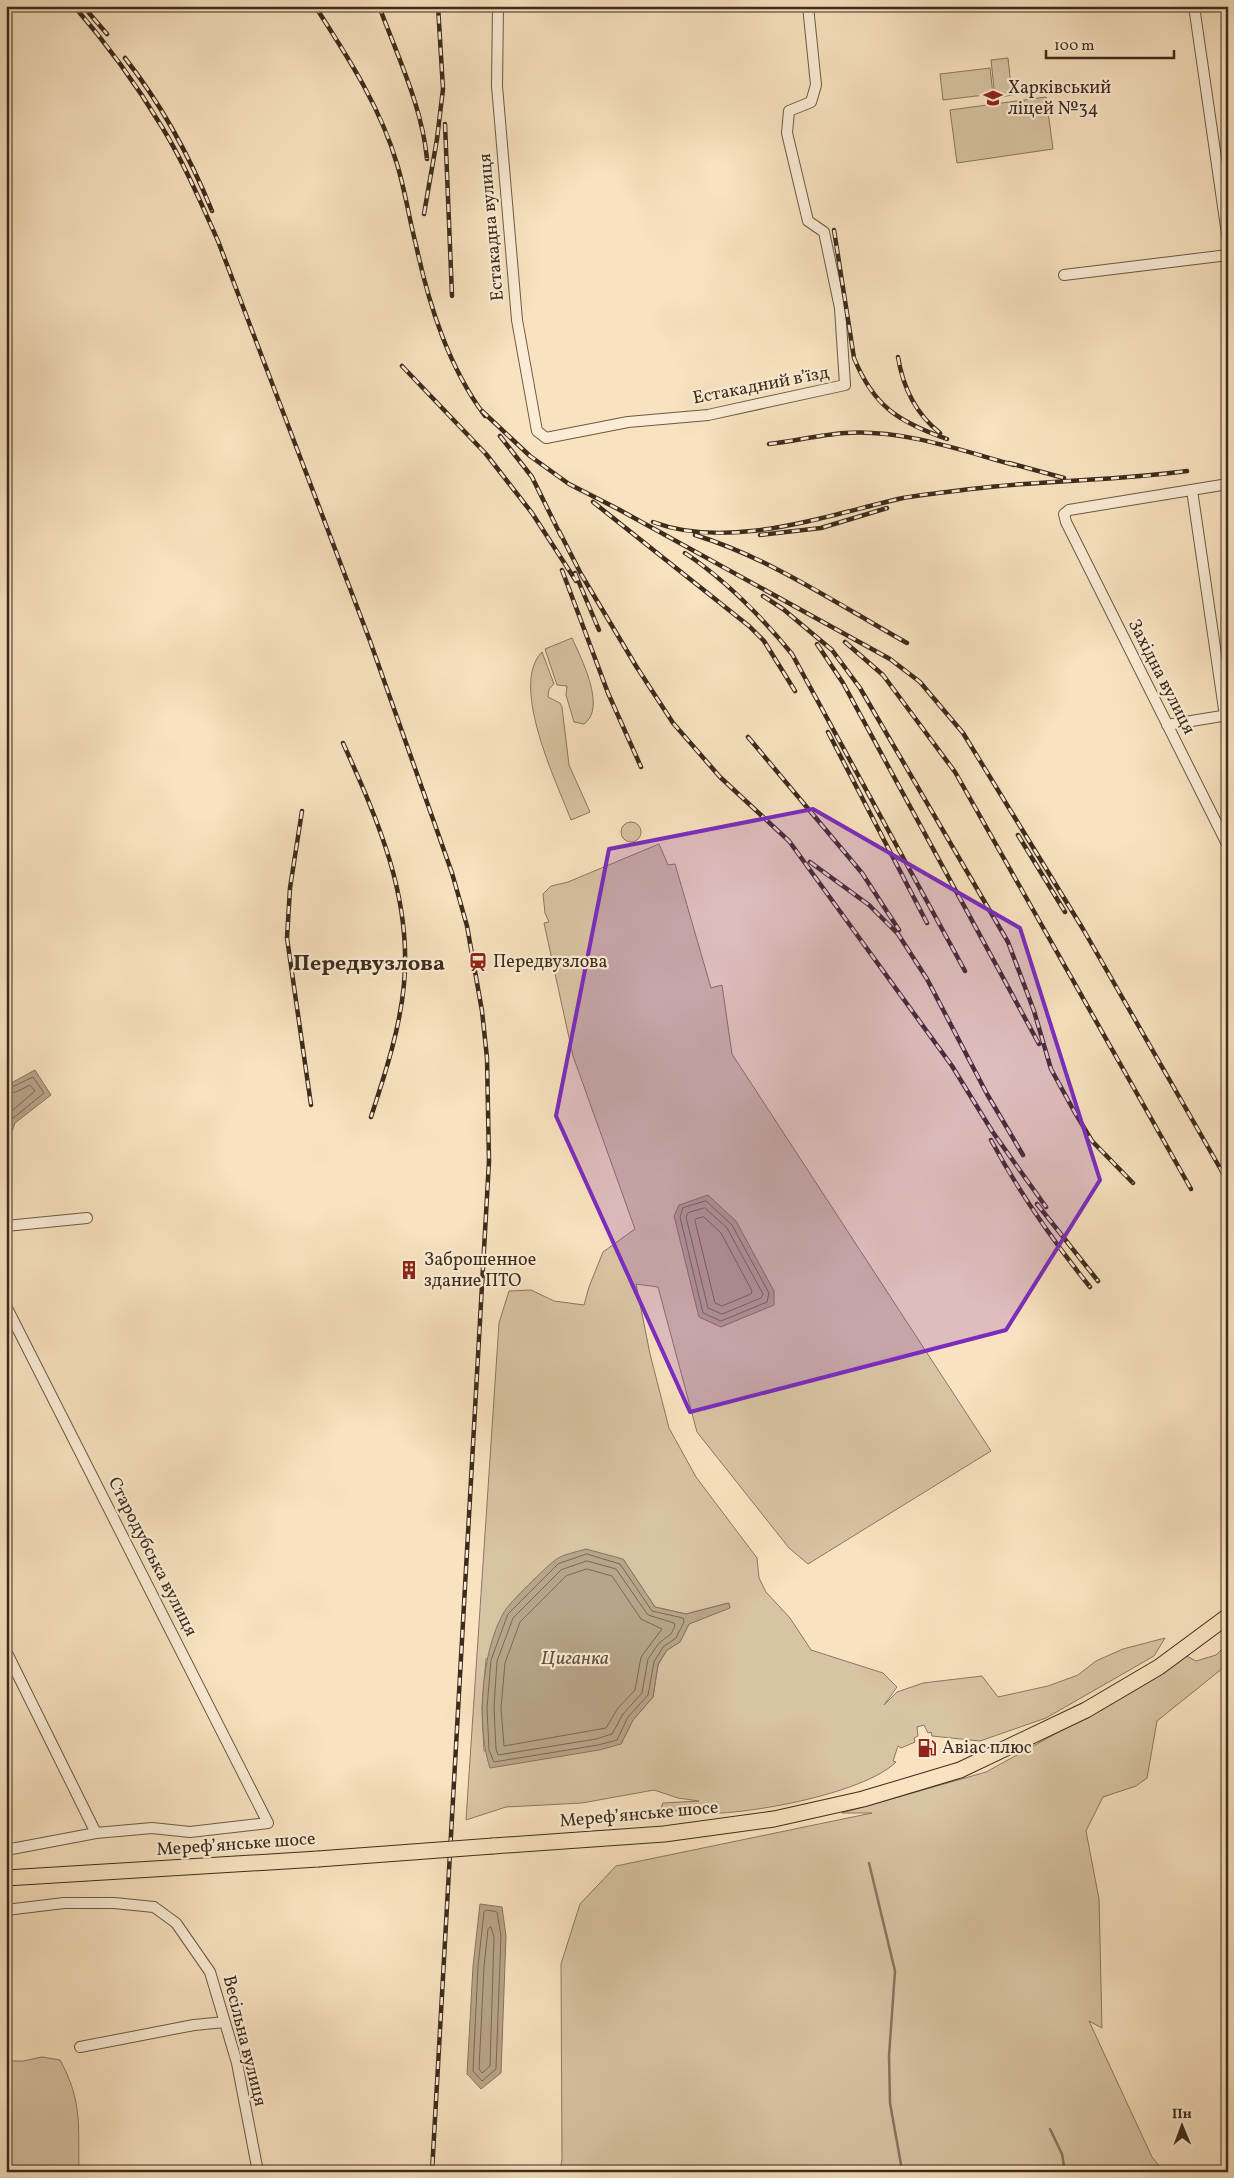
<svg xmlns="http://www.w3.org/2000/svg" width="1234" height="2178" font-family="Vollkorn,serif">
<rect width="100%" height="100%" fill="#f8e2bf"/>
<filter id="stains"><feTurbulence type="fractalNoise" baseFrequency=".004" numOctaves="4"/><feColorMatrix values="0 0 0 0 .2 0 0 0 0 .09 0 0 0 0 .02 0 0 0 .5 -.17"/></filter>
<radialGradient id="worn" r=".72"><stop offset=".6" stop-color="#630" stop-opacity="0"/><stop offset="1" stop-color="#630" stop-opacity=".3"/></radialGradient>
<path fill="#d8c3a3" stroke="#8a7760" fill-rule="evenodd" d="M 1008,58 L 1012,95 L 995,98 L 991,60 Z
M 990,68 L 993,94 L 943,100 L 940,74 Z
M 1046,97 L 1053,149 L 957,163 L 950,110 Z
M 572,638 C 581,658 607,708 584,724 L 574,722 L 566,695 L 567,686 L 557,685 L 545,649 Z
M 542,652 L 554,684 L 549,689 L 548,697 L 560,703 L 562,707 L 569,765 L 590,812 L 571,820 C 557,783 509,685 542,652 Z
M621 832a10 10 0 1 1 20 0a10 10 0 1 1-20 0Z
M 659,844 L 668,865 L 675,864 L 711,988 L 722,985 L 732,1054 L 991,1451 L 808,1564 L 789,1548 L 697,1432 L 658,1287 L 636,1284 L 650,1354 L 669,1428 L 696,1477 L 757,1558 L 759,1578 L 766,1592 L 790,1618 L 811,1650 L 883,1673 L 897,1687 L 884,1705 L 897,1692 L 923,1683 L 982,1676 L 998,1697 L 1048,1686 L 1078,1675 L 1096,1661 L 1123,1649 L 1165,1638 L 1154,1656 L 1046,1718 L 980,1741 L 932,1736 L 931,1732 L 928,1733 L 924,1725 L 917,1727 L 918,1736 L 914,1738 L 915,1742 L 901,1748 L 898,1746 L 893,1761 L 896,1762 C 864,1794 740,1817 695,1813 C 684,1812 672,1810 661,1808 L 663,1803 L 699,1801 L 678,1798 L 654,1790 L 582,1803 L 506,1807 L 466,1820 L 499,1323 L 509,1291 L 531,1290 L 554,1301 L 584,1305 L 589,1287 L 603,1252 L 635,1229 L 573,1056 L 544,923 L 549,922 L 545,913 L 543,894 L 551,886 L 568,882 ZM 623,1559 L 655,1607 L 686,1614 L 728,1603 L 730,1607 L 689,1624 L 680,1642 L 667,1650 L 658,1665 L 653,1697 L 633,1720 L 621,1744 L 484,1751 L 482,1708 L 486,1659 Z
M 1228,1644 L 1228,1664 L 1157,1721 L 1147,1778 L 1136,1786 L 1103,1797 L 1086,1831 L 1099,1899 L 1102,2028 L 1089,2021 L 1152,2157 L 1164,2172 L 560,2172 L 562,2159 L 561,1964 L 580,1904 L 616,1866 L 872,1813 L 842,1813 L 986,1772 L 1086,1717 L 1185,1655 L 1196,1661 L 1216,1655 Z
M 42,2057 L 60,2060 C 83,2102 78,2127 79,2172 L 6,2172 L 6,2061 L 23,2061 Z"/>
<path fill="#b8a488" stroke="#87745d" d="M 35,1070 L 51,1095 L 15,1123 L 6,1148 L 6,1082 L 13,1082 Z
M 708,1195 L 736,1221 L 774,1291 L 774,1305 L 721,1327 L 699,1317 L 674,1216 L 679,1205 Z
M 586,1549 L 623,1559 L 655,1607 L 686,1614 L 729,1603 L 730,1608 L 689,1624 L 680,1642 L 667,1650 L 658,1664 L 653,1697 L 633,1720 L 621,1744 L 599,1750 L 490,1768 C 476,1726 481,1652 504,1612 C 508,1604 546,1567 554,1561 C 562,1554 577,1552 586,1549 Z
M 480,1904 L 502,1907 L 506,1936 L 501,2073 L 481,2089 L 467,2074 L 473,1966 Z"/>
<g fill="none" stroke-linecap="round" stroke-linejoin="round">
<path stroke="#7a6852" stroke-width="1" d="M 6,1087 L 14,1086 L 33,1077 L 44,1093 L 12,1119 L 6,1136
M 6,1093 L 16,1092 L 30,1085 L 35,1091 L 6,1116
M 706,1201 L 732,1225 L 769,1293 L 767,1302 L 721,1321 L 703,1313 L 680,1217 L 683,1208 Z
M 705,1208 L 727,1228 L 763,1294 L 761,1298 L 722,1314 L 708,1308 L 686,1217 L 688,1213 Z
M 704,1217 L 721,1233 L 752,1291 L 751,1294 L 722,1306 L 715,1303 L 695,1221 L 696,1219 Z
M 587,1554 L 620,1564 L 652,1611 L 683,1618 L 684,1622 L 676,1638 L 663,1647 L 654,1662 L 648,1695 L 628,1717 L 617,1740 L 598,1745 L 494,1762 L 489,1750 L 487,1708 L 491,1660 L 508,1614 L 558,1564 Z
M 587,1561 L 616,1569 L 648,1615 L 674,1623 L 675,1626 L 671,1634 L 659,1643 L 648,1659 L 642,1693 L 623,1714 L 612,1734 L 596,1739 L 498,1755 L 496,1749 L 494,1708 L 497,1661 L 513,1618 L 561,1570 Z
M 587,1569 L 612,1576 L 641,1619 L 662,1629 L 641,1657 L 635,1690 L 618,1708 L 606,1728 L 504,1746 L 501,1708 L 505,1663 L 520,1622 L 566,1576 Z
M 487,1910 L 497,1912 L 501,1936 L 496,2069 L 482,2081 L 473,2071 L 478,1966 L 484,1912 Z
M 491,1927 L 494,1937 L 490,2066 L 482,2073 L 479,2069 L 484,1967 L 488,1929 Z"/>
<path stroke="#87745d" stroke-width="2.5" d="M 869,1863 L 895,1971 L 889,2056 L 890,2103 L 902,2170 L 905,2172
M 1050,2129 L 1062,2154 L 1065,2172"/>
<g stroke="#6c5945" stroke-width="12">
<path id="minor" d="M 498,6 L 497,86 L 517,320 L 537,431 L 546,438 L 628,422 L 708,415 L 845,385 L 840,308 L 824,232 L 808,221 L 787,133 L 789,111 L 811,102 L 816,85 L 808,6
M 1194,6 L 1228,241
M 1064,275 L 1228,255
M 1228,484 L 1069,510 L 1064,514 L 1066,522 L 1228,846
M 1192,490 L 1225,716
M 1167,725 L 1228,715
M 6,1226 L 87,1218
M 6,1306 L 268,1823 L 190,1832 L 152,1828 L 96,1833 L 6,1850
M 6,1651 L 96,1833
M 6,1910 L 64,1903 L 114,1903 L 154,1907 L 176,1923 L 210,1972 L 237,2063 L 258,2172
M 80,2047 L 194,2025 L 225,2022"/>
</g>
<g stroke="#3d2b1c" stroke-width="17">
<path id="highway" d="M 493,1846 L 664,1834 L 774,1819 L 863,1799 L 960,1770 L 1086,1710 L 1159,1667 L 1228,1616
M 6,1878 L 318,1859"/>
</g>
<use href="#minor" stroke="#faecd5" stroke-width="10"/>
<use href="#highway" stroke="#f8e2bf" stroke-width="15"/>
<g stroke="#3d2b1c" stroke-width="4.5">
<path id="rail" d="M 74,6 C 107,44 136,84 162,127 C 184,163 201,203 218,241 L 370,641 L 452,873 L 467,926 L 482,1011 L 487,1058 L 489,1161 L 432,2172
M 83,6 L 107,34
M 315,6 C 347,56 380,106 397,164 C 405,190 409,218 416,245 C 429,305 448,366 485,416
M 379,6 C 397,55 422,106 427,159
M 125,58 C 161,104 190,157 212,211
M 445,124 L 452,296
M 424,214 L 437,139 L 443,89 L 438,6
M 834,230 L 854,358 C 874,407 899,422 947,439
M 898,357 C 903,388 916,414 940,433
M 402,366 L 486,454 L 532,513 L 576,581
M 482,411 L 530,456 L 569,484 L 618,509 L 890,659 L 920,682 L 963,733 L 1083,929 L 1228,1182
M 500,436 L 532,477 L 561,536
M 769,444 C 794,441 819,435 845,433 C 901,429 960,450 1014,465
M 1009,463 L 1064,478
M 593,502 L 749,626 L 764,641 L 795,691
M 653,522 C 730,551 827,515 903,498 C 925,494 949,492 971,489 C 1043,480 1115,481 1187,471
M 559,531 L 581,574 L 636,666 L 673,723 L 720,777 L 789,841 L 952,1066 L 992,1131 L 1046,1207
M 695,535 C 770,558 839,605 907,643
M 760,535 L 821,528 L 887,508
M 685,553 C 727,581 760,615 792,654 L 965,971
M 562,570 L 608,693 L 641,767
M 575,573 L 599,630
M 763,596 L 783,609 L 832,650 L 860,688 L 1008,942 L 1034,1011 L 1051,1069 L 1074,1111 L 1092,1141 L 1133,1183
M 845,642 L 883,675 L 955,772 L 1191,1189
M 817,644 L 843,683 L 1039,1044
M 828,732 L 927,923
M 748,737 L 862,873 L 899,930
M 343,743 C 378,820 412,898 404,984 C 400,1029 385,1074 371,1117
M 302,811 L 290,888 L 287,938 L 311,1105
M 1018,835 L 1065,912
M 810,862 L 869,905 L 898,934 L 927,979 L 987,1094 L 1023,1155
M 991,1140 C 1019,1192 1053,1241 1090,1287
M 1037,1204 L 1098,1281"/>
</g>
<use href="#rail" stroke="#faecd5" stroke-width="2.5" stroke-dasharray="8" stroke-linecap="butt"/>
<g stroke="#3d2b1c" stroke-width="17" stroke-linecap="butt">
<path id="highway-bridge" d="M 318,1859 L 493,1846"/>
</g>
<use href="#highway-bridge" stroke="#f8e2bf" stroke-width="15"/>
</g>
<path fill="#7b2cbf" fill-opacity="0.2" stroke="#7b2cbf" stroke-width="4" stroke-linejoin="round" d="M 813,809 L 1020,928 L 1100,1180 L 1006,1330 L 690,1412 L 556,1116 L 609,849 Z"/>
<defs>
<g id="school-bare" transform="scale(1.5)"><path d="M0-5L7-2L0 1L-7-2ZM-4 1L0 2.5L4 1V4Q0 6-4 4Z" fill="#8f2418" stroke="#faecd5" stroke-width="2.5" paint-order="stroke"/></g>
<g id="station-bare" transform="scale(1.5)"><path d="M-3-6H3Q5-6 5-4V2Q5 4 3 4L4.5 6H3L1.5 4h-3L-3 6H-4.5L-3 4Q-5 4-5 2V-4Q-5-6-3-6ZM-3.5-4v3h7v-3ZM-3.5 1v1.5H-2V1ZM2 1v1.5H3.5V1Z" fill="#8f2418" stroke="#faecd5" stroke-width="2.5" paint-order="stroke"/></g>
<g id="building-bare" transform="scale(1.5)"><path d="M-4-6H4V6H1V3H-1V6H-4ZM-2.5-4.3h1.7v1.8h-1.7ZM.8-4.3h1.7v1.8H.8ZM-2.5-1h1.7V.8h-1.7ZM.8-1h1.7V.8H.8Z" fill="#8f2418" stroke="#faecd5" stroke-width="2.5" paint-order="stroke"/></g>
<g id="fuel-bare" transform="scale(1.5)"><path d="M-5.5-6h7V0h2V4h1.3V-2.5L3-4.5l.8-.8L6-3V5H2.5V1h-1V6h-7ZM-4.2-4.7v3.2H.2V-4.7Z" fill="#8f2418" stroke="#faecd5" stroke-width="2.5" paint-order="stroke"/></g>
</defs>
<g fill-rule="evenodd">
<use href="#school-bare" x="993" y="98"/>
<use href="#station-bare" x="478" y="962"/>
<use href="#building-bare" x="409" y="1270"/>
<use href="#fuel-bare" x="927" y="1748"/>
</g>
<g text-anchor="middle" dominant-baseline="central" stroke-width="4.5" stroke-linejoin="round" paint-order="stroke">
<g font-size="18" fill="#3d2b1c" stroke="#faecd5" text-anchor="start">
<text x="1008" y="88">Харківський<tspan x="1008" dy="21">ліцей №34</tspan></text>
<text x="493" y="962">Передвузлова</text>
<text x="424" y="1260">Заброшенное<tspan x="424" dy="21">здание ПТО</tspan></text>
<text x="942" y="1748">Авіас плюс</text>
</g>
<g font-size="18" fill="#3d2b1c" stroke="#faecd5">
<text transform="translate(492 227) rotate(-95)">Естакадна вулиця</text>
<text transform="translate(761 386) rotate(-11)">Естакадний в’їзд</text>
<text transform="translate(1161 677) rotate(63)">Західна вулиця</text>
<text transform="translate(152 1557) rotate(63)">Стародубська вулиця</text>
<text transform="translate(639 1815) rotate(-5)">Мереф’янське шосе</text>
<text transform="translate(236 1845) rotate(-4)">Мереф’янське шосе</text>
<text transform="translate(244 2041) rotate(76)">Весільна вулиця</text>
</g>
<g font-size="19" font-style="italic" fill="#624f3c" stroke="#faecd5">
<text x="575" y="1659">Циганка</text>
</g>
<g font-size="22" font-weight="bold" fill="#3d2b1c" stroke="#faecd5">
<text x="369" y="964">Передвузлова</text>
</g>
</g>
<rect width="1234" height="2178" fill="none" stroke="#f8e2bf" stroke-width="25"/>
<rect x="8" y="8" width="1219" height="2163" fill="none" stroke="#3d2b1c" stroke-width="2.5"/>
<rect x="12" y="12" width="1209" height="2153" fill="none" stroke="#3d2b1c"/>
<g transform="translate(1182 2126) rotate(359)" stroke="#faecd5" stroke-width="4" paint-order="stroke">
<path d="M0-4L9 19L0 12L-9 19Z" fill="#3d2b1c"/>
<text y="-8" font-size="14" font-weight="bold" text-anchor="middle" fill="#3d2b1c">Пн</text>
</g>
<path d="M1046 50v8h128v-8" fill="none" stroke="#3d2b1c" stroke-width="2.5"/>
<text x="1054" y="50" font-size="15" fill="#3d2b1c" stroke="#faecd5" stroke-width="4" paint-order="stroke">100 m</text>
<rect width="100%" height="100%" filter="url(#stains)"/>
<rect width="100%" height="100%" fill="url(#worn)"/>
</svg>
